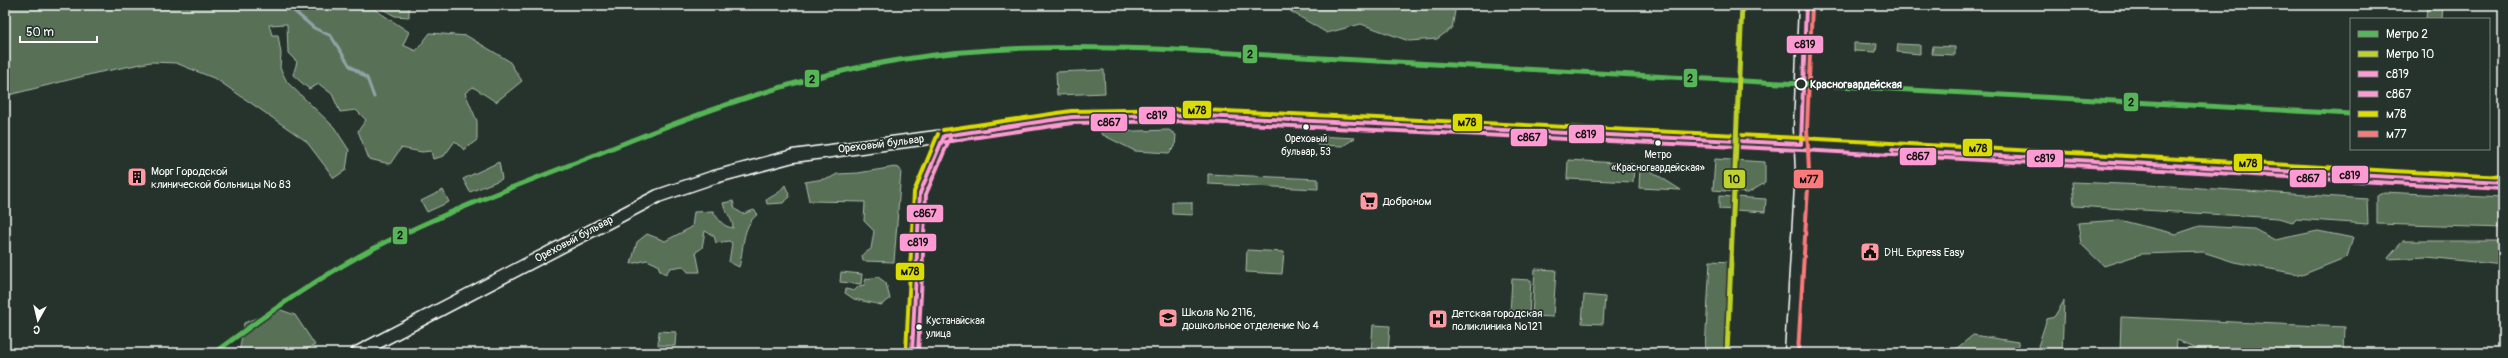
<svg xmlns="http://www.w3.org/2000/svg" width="2508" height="358" font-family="Pangolin,sans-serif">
<rect width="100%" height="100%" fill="#26332d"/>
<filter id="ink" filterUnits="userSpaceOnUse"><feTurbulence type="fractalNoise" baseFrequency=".025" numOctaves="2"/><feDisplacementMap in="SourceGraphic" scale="8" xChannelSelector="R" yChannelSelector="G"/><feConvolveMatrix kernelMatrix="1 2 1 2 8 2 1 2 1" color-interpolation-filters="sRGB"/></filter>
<g filter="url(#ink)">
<path fill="#587156" stroke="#acb8aa" d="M 5,5 L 368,5 L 409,32 L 403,45 L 416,51 L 430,33 L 467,36 L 509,61 L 522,81 L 496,102 L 473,87 L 465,93 L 477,121 L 477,140 L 464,150 L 455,141 L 444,156 L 433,159 L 431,151 L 422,152 L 401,148 L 390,164 L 369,159 L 358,131 L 366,120 L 356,110 L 340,112 L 332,94 L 319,84 L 309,89 L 293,75 L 297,62 L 288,53 L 287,24 L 269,25 L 272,35 L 278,35 L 281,54 L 280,68 L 287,82 L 334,127 L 349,150 L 346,170 L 334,178 L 306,141 L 216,79 L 176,63 L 151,62 L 96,73 L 5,96 Z
M 375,5 L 409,5 L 409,17 L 395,16 Z
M 1295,5 L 1456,5 L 1452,28 L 1437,39 L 1409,41 L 1361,24 L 1327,33 L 1290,11 Z
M 2427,5 L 2443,5 L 2442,19 L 2426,19 Z
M 1854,43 L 1877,44 L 1876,52 L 1854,51 Z
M 1898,44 L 1920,45 L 1920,54 L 1897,52 Z
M 1933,46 L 1955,47 L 1955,55 L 1932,54 Z
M 1104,70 L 1105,93 L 1057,95 L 1056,72 Z
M 1169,130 L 1176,135 L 1175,147 L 1169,153 L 1135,151 L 1101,134 L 1101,132 Z
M 1318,136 L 1355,138 L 1343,146 L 1317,145 Z
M 1715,159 L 1765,162 L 1765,183 L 1748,193 L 1713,190 Z
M 1568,160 L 1634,164 L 1633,182 L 1567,179 Z
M 499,162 L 502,179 L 470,192 L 463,179 Z
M 1640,166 L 1643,166 L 1681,190 L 1639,188 Z
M 895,167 L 899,168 L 901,171 L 894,262 L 863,261 L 862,255 L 871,249 L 874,231 L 864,221 L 865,202 L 809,201 L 805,182 L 830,178 L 837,174 L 858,173 Z
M 1208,174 L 1318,179 L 1318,189 L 1208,184 Z
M 2072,182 L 2170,186 L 2367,199 L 2368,224 L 2295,219 L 2293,222 L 2278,218 L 2074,206 Z
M 785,185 L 790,197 L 783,203 L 767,204 L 766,200 L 778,193 Z
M 443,190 L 449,202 L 427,212 L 421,201 Z
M 2384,192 L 2503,198 L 2503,228 L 2377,224 L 2377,196 Z
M 1719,196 L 1766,199 L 1765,212 L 1719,209 Z
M 733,201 L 735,209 L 743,214 L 754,210 L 758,214 C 741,226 744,251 739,267 L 729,262 L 732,243 L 729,241 L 716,243 L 714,236 L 705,231 L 702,248 L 696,252 L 700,272 L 688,272 L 683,266 L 670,268 L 666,274 L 660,271 L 658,265 L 647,260 L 631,264 L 637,242 L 647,234 L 665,241 L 692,227 L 694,212 L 713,211 C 718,219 723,227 733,228 C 733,219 725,212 723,203 Z
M 1172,202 L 1192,202 L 1192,215 L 1172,214 Z
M 2119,220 L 2176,234 L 2200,226 L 2254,229 L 2275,240 L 2318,231 L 2353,238 L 2347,257 L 2302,275 L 2234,262 L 2203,252 L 2141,254 L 2104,266 L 2081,244 L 2078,223 Z
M 2403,241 L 2503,241 L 2503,265 L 2427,257 L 2387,259 Z
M 1247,250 L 1284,252 L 1282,274 L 1246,272 Z
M 1710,261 L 1734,262 L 1729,352 L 1705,350 Z
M 1535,269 L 1556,270 L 1553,317 L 1532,316 Z
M 841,272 L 862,274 L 861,284 L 840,282 Z
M 878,277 L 886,283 L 890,299 L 881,305 L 854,299 L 845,293 L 846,289 L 854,291 L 859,286 L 864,285 L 866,279 Z
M 1512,279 L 1531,280 L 1529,316 L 1510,314 Z
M 1584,295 L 1605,297 L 1603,324 L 1582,323 Z
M 2064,301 L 2062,353 L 2041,353 L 2038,346 L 2047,319 L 2054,317 Z
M 278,309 L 295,315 L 315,345 L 299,353 L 239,353 L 244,323 Z
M 2121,317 L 2345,327 L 2344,353 L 2208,353 L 2177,340 L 2176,353 L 2120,353 Z
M 1373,325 L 1390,326 L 1388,353 L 1371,353 Z
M 659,331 L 676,332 L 675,346 L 658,345 Z
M 1973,335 L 2018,342 L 2019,353 L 1951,353 Z"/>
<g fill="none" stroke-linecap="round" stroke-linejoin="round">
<path stroke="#90a4a7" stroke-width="3" d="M 287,5 L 314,28 L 331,36 L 350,66 L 367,78 L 374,97"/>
<g stroke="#fff" stroke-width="13">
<path id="minor" d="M 912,353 L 920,193 L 944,136"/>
</g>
<g stroke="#fff" stroke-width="15">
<path id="tertiary" d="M 357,353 L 658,196 L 711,178 L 793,156 L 944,136 L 975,130 L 1093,115 L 1220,116 L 1801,144"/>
</g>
<g stroke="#fff" stroke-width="17">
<path id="secondary" d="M 1801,144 L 2503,183
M 1792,353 L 1803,171 L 1801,128 L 1806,5"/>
</g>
<use href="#minor" stroke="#26332d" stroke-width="10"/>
<use href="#tertiary" stroke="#26332d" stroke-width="12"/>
<use href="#secondary" stroke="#26332d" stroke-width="14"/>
<g stroke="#26332d" stroke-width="7">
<path id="bus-1" d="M 944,136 L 1072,117 L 1183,115 L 1801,144
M 1801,144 L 1806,5
M 1892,150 L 2503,183
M 912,353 L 920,193 L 944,136"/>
</g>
<g stroke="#26332d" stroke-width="7">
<path id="bus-2" d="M 945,142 L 1072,123 L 1183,121 L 1801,150 L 2503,189
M 918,353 L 926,194 L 950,138"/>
</g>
<g stroke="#26332d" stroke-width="7">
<path id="bus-3" d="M 943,130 L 1071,111 L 1183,109 L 1801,138 L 2503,177
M 906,353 L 914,192 L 938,134"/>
</g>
<g stroke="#26332d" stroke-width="7">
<path id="bus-4" d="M 1798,353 L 1809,171 L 1807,128 L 1812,5"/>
</g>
<use href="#bus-1" stroke="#ff9ad2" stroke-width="4"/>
<use href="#bus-2" stroke="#ff9ad2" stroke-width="4"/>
<use href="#bus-3" stroke="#dbdc04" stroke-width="4"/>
<use href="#bus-4" stroke="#fd7a7a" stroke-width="4"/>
<g stroke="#26332d" stroke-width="8">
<path id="metro-1" d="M 214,353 C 268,313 324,273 384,243 C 451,210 521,184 590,157 C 690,116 792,77 899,60 C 984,46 1071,46 1157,49 L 2351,114"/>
</g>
<g stroke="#26332d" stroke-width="8">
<path id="metro-2" d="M 1727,353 L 1742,5"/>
</g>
<use href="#metro-1" stroke="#56b556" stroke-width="5"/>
<use href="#metro-2" stroke="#bed12c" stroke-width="5"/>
</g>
</g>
<defs>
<g id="building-square" transform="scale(1)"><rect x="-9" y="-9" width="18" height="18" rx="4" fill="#ff9aa2" stroke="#26332d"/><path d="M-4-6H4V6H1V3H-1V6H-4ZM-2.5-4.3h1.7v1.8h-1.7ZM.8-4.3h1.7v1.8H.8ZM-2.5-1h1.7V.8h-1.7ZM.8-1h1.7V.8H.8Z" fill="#111"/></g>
<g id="supermarket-square" transform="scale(1)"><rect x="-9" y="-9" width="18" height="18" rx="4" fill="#ff9aa2" stroke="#26332d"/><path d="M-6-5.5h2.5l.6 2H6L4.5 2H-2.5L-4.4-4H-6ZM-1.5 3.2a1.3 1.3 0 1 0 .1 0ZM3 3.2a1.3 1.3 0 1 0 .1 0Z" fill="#111"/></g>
<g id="civic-square" transform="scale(1)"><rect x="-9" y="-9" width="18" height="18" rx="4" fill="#ff9aa2" stroke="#26332d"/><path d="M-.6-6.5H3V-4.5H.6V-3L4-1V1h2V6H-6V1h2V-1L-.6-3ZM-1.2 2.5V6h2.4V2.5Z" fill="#111"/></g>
<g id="school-square" transform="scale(1)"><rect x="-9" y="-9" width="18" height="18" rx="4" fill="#ff9aa2" stroke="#26332d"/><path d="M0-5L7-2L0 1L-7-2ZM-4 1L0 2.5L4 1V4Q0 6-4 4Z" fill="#111"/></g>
<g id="hospital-square" transform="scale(1)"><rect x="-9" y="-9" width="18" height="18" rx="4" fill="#ff9aa2" stroke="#26332d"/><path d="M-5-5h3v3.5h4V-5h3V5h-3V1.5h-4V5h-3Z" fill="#111"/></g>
</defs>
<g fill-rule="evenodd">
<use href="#building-square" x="137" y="177"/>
<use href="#supermarket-square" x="1369" y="201"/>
<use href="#civic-square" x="1870" y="252"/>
<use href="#school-square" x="1168" y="318"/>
<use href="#hospital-square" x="1438" y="319"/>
</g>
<circle fill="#26332d" stroke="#fff" stroke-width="2" cx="1801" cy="84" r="5.5"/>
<g fill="#fff" stroke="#26332d" stroke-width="1.5">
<circle cx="1306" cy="127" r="3.5"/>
<circle cx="1658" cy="143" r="3.5"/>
<circle cx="919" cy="327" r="3.5"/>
</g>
<g text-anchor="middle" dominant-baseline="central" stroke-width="3.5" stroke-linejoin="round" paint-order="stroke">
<g font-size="10" fill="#fff" stroke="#26332d">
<text x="1306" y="139">Ореховый<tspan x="1306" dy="13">бульвар, 53</tspan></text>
<text x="1658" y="155">Метро<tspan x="1658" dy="13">«Красногвардейская»</tspan></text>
<text x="926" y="321" text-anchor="start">Кустанайская<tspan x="926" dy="13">улица</tspan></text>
</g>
<g font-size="11" font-weight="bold" fill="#fff" stroke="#26332d" text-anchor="start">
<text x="1810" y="84">Красногвардейская</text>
</g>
<g font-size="11" fill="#fff" stroke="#26332d">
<text transform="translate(881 144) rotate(-7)">Ореховый бульвар</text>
<text transform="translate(574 239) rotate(-28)">Ореховый бульвар</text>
</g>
<g font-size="11" fill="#fff" stroke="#26332d" text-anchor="start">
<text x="151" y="171">Морг Городской<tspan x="151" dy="13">клинической больницы № 83</tspan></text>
<text x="1383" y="201">Доброном</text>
<text x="1884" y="252">DHL Express Easy</text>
<text x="1182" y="312">Школа № 2116,<tspan x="1182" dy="13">дошкольное отделение № 4</tspan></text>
<text x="1452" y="313">Детская городская<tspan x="1452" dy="13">поликлиника №121</tspan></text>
</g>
</g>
<g stroke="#26332d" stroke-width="1.5">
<rect x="1786" y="35" width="38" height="19" rx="4" fill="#ff9ad2"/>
<rect x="1242" y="44" width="16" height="20" rx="4" fill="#56b556"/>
<rect x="1683" y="68" width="15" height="20" rx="4" fill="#56b556"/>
<rect x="804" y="69" width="16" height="19" rx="4" fill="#56b556"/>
<rect x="2123" y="92" width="16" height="20" rx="4" fill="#56b556"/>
<rect x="1182" y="100" width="30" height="19" rx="4" fill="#dbdc04"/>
<rect x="1138" y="106" width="38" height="19" rx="4" fill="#ff9ad2"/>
<rect x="1090" y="113" width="38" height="19" rx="4" fill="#ff9ad2"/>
<rect x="1452" y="113" width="31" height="19" rx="4" fill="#dbdc04"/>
<rect x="1568" y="124" width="37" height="20" rx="4" fill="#ff9ad2"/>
<rect x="1510" y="128" width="38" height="19" rx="4" fill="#ff9ad2"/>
<rect x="1962" y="138" width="31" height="19" rx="4" fill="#dbdc04"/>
<rect x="1899" y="147" width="38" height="19" rx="4" fill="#ff9ad2"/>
<rect x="2026" y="149" width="38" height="19" rx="4" fill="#ff9ad2"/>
<rect x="2233" y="153" width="30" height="19" rx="4" fill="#dbdc04"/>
<rect x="2331" y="165" width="38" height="19" rx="4" fill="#ff9ad2"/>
<rect x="2289" y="169" width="38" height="19" rx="4" fill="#ff9ad2"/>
<rect x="1723" y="169" width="23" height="20" rx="4" fill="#bed12c"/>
<rect x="1793" y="169" width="31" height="20" rx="4" fill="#fd7a7a"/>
<rect x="906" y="204" width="38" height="19" rx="4" fill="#ff9ad2"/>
<rect x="392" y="226" width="16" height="19" rx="4" fill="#56b556"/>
<rect x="899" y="233" width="38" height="19" rx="4" fill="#ff9ad2"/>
<rect x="895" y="262" width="30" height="19" rx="4" fill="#dbdc04"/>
</g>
<g font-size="11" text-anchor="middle" font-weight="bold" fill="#111">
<text x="1805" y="48">с819</text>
<text x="1250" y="58">2</text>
<text x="1690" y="82">2</text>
<text x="812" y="83">2</text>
<text x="2131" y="106">2</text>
<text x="1197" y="114">м78</text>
<text x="1157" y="119">с819</text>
<text x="1109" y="126">с867</text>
<text x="1467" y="126">м78</text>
<text x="1586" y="138">с819</text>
<text x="1529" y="141">с867</text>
<text x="1978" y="152">м78</text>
<text x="1918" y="160">с867</text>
<text x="2045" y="162">с819</text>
<text x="2248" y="167">м78</text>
<text x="2350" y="179">с819</text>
<text x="2308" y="182">с867</text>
<text x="1734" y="183">10</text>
<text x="1809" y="183">м77</text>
<text x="925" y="217">с867</text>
<text x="400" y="239">2</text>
<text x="918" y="246">с819</text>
<text x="910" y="275">м78</text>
</g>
<rect width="2508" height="358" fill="none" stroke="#26332d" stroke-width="20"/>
<rect x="10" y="10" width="2488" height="338" fill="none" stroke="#fff" stroke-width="1.5" filter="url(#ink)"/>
<rect x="2350" y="18" width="140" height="132" fill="#26332d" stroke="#7d8581"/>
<rect x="2358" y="31" width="20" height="6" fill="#56b556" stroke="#7d8581"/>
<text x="2386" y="38" font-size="12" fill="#ffffff">Метро 2</text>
<rect x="2358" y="51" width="20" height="6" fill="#bed12c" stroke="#7d8581"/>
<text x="2386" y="58" font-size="12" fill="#ffffff">Метро 10</text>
<rect x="2358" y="71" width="20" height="6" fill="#ff9ad2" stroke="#7d8581"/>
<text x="2386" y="78" font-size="12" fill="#ffffff">с819</text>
<rect x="2358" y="91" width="20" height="6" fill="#ff9ad2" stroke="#7d8581"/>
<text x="2386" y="98" font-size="12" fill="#ffffff">с867</text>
<rect x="2358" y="111" width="20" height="6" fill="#dbdc04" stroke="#7d8581"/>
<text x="2386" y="118" font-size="12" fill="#ffffff">м78</text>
<rect x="2358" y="131" width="20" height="6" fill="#fd7a7a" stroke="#7d8581"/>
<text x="2386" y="138" font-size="12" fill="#ffffff">м77</text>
<g transform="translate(38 320) rotate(188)" stroke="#26332d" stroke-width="3" paint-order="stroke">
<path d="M0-3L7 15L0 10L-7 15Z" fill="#ffffff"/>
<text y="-6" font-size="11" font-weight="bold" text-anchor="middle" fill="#ffffff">С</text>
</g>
<path d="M20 36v6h77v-6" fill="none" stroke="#ffffff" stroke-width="2"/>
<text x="26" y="36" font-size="12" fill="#ffffff" stroke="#26332d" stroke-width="3" paint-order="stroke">50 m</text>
</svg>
